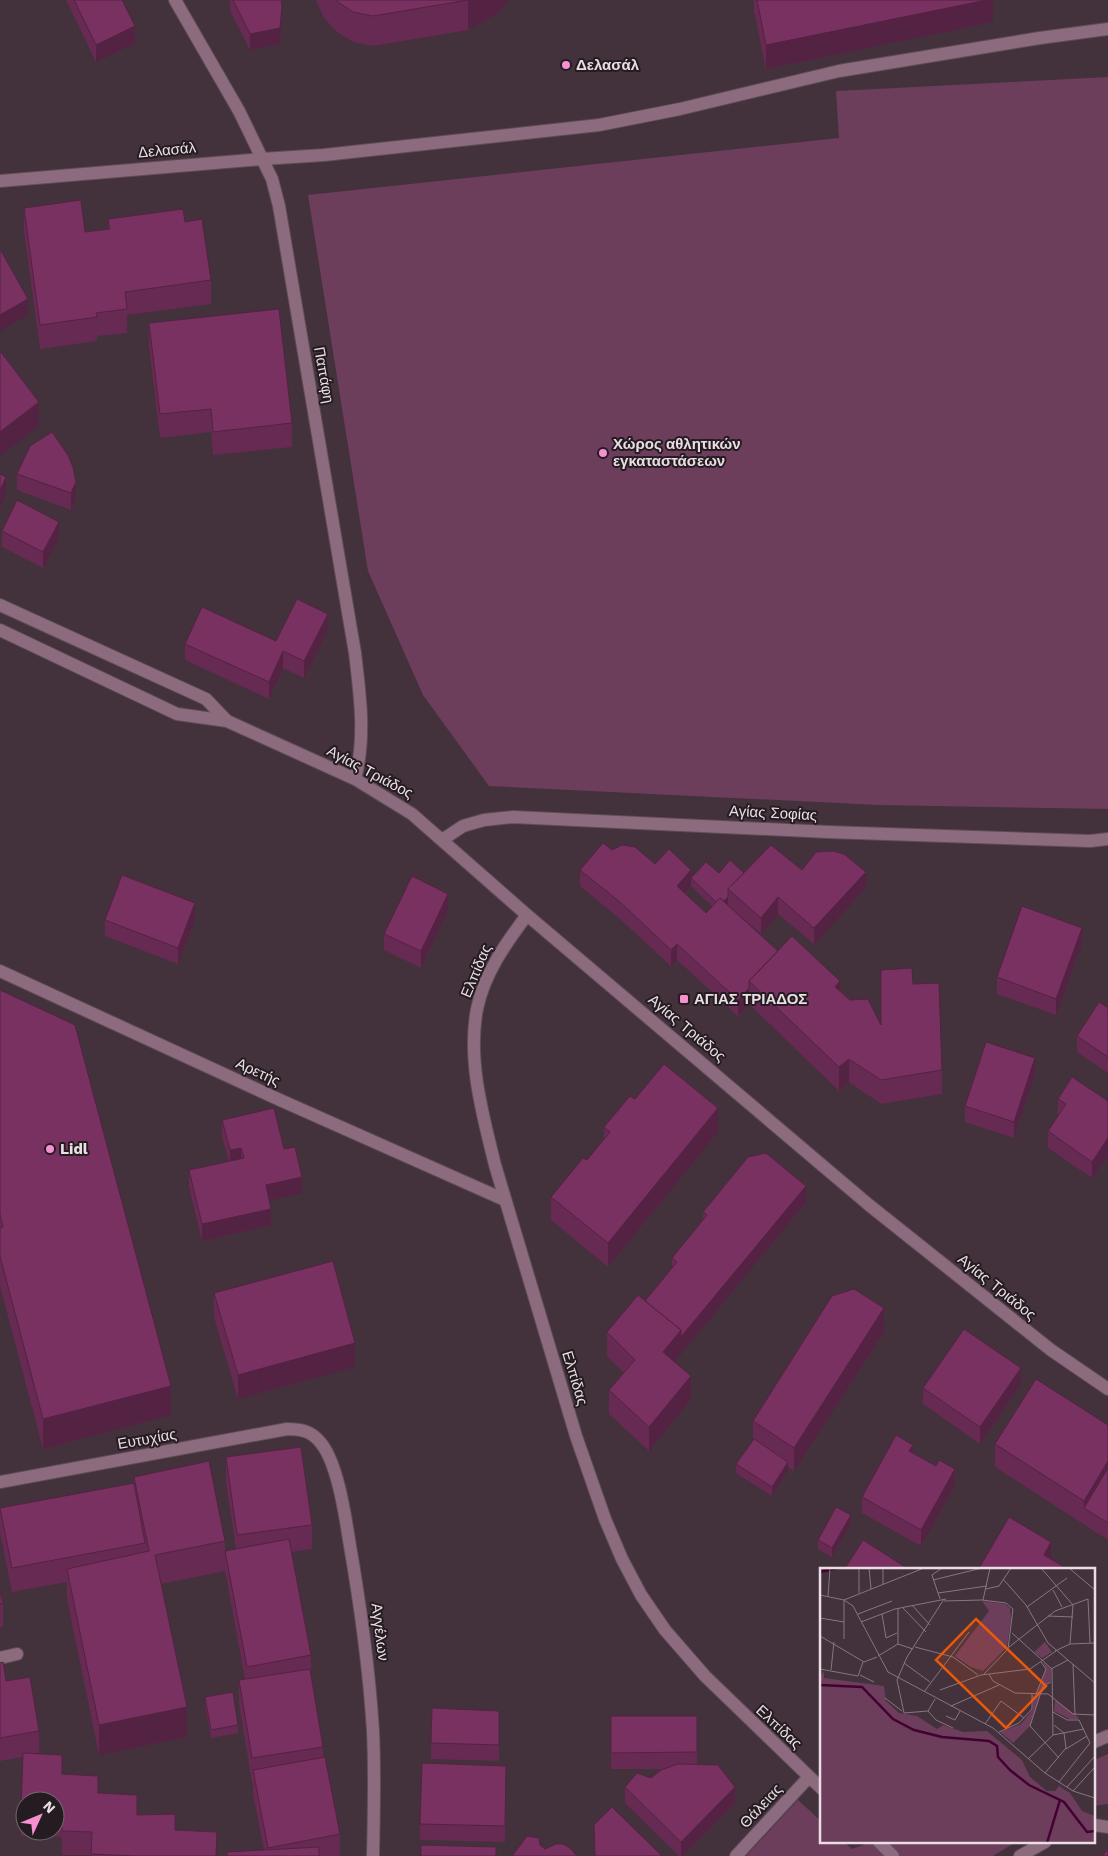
<svg xmlns="http://www.w3.org/2000/svg" width="1108" height="1856" font-family="'Work Sans',sans-serif">
<rect width="100%" height="100%" fill="#43313c"/>
<path fill="#6d3d5c" d="M 1108,77 L 1108,809 L 878,805 L 489,786 L 423,695 L 368,571 L 308,195 L 839,138 L 836,91 Z
M 1108,1754 L 1108,1804 L 1094,1806 L 1094,1760 Z
M 798,1800 L 822,1822 L 822,1842 L 844,1842 L 852,1849 L 871,1842 L 1016,1842 L 993,1856 L 746,1856 Z"/>
<g fill="none" stroke-linecap="round" stroke-linejoin="round">
<g stroke="#5e4d57" stroke-width="14">
<path id="minor" d="M 175,0 L 239,111 L 272,179 L 279,206 L 355,653 C 360,695 366,737 355,779
M 0,181 L 262,159 L 324,155 L 599,125 L 680,109 L 839,71 L 1040,38 L 1108,29
M 0,605 L 206,699 L 227,721
M 0,630 L 177,714 L 227,721 L 355,779 L 412,814 L 527,915 L 869,1205 L 1051,1350 L 1108,1389
M 442,840 L 463,826 L 484,820 L 513,817 L 828,832 L 1090,841 L 1108,839
M 527,915 C 506,943 484,974 477,1009 C 467,1060 483,1116 495,1165 L 576,1436 L 605,1519 L 622,1559 L 641,1595 L 665,1630 L 705,1676 L 822,1789
M 0,971 L 280,1100 L 505,1200
M 0,1482 L 287,1429 C 301,1429 311,1431 320,1442 C 337,1461 345,1514 349,1540 C 360,1603 369,1667 373,1731 C 375,1773 374,1814 373,1856
M 0,1658 L 17,1654
M 1094,1742 L 1108,1736
M 1094,1825 L 1108,1827
M 879,1842 L 893,1856
M 736,1856 L 809,1777
M 1020,1856 L 1045,1842"/>
</g>
<use href="#minor" stroke="#8d6b7f" stroke-width="12"/>
</g>
<path fill="#672a53" fill-rule="evenodd" d="M 66,0 L 122,0 L 135,43 L 96,62 Z
M 230,0 L 281,0 L 282,22 L 280,44 L 250,50 L 230,11 Z
M 316,0 L 508,0 L 497,14 L 468,30 L 373,46 L 353,42 L 336,31 L 324,18 Z
M 754,0 L 993,0 L 993,22 L 766,69 L 754,11 Z
M 24,208 L 85,232 L 108,229 L 108,219 L 185,222 L 211,280 L 211,304 L 127,315 L 127,333 L 97,336 L 97,341 L 40,349 L 24,231 Z
M 149,323 L 292,423 L 292,447 L 213,455 L 211,432 L 160,438 L 149,346 Z
M 73,467 L 76,498 L 71,510 L 17,490 L 17,474 Z
M 2,531 L 59,538 L 43,568 L 2,547 Z
M 328,630 L 304,678 L 283,668 L 269,699 L 185,660 L 185,644 L 276,641 Z
M 612,850 L 655,864 L 691,878 L 719,873 L 744,873 L 866,888 L 814,944 L 778,914 L 761,934 L 732,909 L 778,951 L 840,992 L 850,1000 L 881,1025 L 913,984 L 942,1070 L 942,1094 L 881,1104 L 849,1082 L 839,1091 L 749,1004 L 738,1016 L 677,960 L 671,966 L 620,919 L 580,886 L 580,870 ZM 691,886 L 712,906 L 706,913 L 685,893 Z
M 448,910 L 421,968 L 384,950 L 384,934 Z
M 105,920 L 195,920 L 178,964 L 105,936 Z
M 1082,944 L 1056,1015 L 997,994 L 997,977 Z
M 0,990 L 171,1415 L 43,1449 L 0,1286 Z
M 1108,1008 L 1108,1073 L 1077,1052 L 1077,1036 Z
M 1035,1074 L 1014,1138 L 965,1122 L 965,1106 Z
M 635,1099 L 718,1132 L 608,1267 L 551,1220 L 551,1197 L 587,1160 L 604,1139 L 604,1127 Z
M 1058,1099 L 1108,1101 L 1108,1155 L 1092,1178 L 1048,1148 L 1048,1131 L 1058,1116 Z
M 222,1120 L 284,1149 L 302,1193 L 269,1200 L 271,1225 L 202,1241 L 189,1187 L 189,1170 L 229,1162 L 222,1136 Z
M 806,1202 L 674,1362 L 691,1399 L 649,1451 L 609,1414 L 609,1390 L 624,1373 L 607,1356 L 607,1332 L 645,1301 L 672,1268 L 672,1258 L 703,1220 L 703,1212 Z
M 214,1293 L 355,1367 L 238,1399 L 214,1317 Z
M 884,1332 L 794,1471 L 788,1467 L 788,1470 L 772,1496 L 736,1473 L 736,1464 L 753,1440 L 753,1421 Z
M 1021,1384 L 980,1444 L 923,1404 L 923,1388 Z
M 1108,1425 L 1108,1540 L 995,1467 L 995,1444 Z
M 913,1453 L 936,1466 L 955,1485 L 921,1546 L 862,1513 L 862,1497 Z
M 226,1457 L 312,1525 L 312,1549 L 291,1552 L 311,1655 L 311,1674 L 323,1747 L 323,1757 L 340,1834 L 340,1856 L 227,1856 L 264,1850 L 253,1794 L 253,1782 L 252,1782 L 239,1704 L 239,1680 L 245,1679 L 225,1571 L 161,1584 L 187,1737 L 99,1755 L 67,1599 L 67,1582 L 12,1592 L 0,1532 L 0,1508 L 134,1483 L 134,1477 L 225,1541 L 225,1551 L 236,1549 L 226,1481 Z
M 851,1523 L 832,1557 L 818,1549 L 818,1540 Z
M 0,1590 L 3,1603 L 3,1627 L 0,1627 Z
M 0,1663 L 6,1681 L 39,1731 L 39,1754 L 62,1774 L 137,1815 L 175,1830 L 217,1832 L 216,1856 L 91,1856 L 91,1855 L 62,1855 L 62,1837 L 21,1836 L 23,1757 L 0,1761 ZM 25,1801 L 55,1801 L 55,1831 L 25,1831 Z
M 205,1697 L 238,1725 L 238,1733 L 211,1738 L 205,1705 Z
M 611,1716 L 697,1716 L 697,1764 L 735,1803 L 683,1856 L 679,1856 L 625,1803 L 625,1787 L 651,1778 L 664,1769 L 611,1769 Z
M 499,1727 L 499,1761 L 431,1759 L 431,1743 Z
M 506,1782 L 505,1842 L 420,1840 L 420,1824 Z"/>
<path fill="#542243" d="M 468,0 L 508,0 L 497,14 L 468,30 Z
M 987,0 L 993,0 L 993,22 L 766,69 L 766,45 Z
M 282,6 L 282,22 L 280,44 L 250,50 L 250,34 Z
M 135,26 L 135,43 L 96,62 L 96,45 Z
M 28,299 L 28,315 L 0,331 L 0,315 Z
M 39,402 L 39,426 L 0,456 L 0,432 Z
M 6,477 L 6,494 L 0,507 L 0,491 Z
M 76,482 L 76,498 L 71,510 L 71,493 Z
M 59,522 L 59,538 L 43,568 L 43,552 Z
M 328,614 L 328,630 L 304,678 L 304,661 Z
M 283,651 L 283,668 L 269,699 L 269,682 Z
M 691,870 L 691,886 L 677,902 L 677,886 Z
M 866,872 L 866,888 L 814,944 L 814,928 Z
M 448,894 L 448,910 L 421,968 L 421,951 Z
M 728,897 L 728,905 L 720,905 Z
M 778,897 L 778,914 L 761,934 L 761,918 Z
M 195,903 L 195,920 L 178,964 L 178,948 Z
M 1082,928 L 1082,944 L 1056,1015 L 1056,999 Z
M 677,944 L 677,960 L 671,966 L 671,950 Z
M 840,981 L 840,1005 L 835,987 Z
M 749,988 L 749,1004 L 738,1016 L 738,1000 Z
M 1035,1058 L 1035,1074 L 1014,1138 L 1014,1122 Z
M 849,1059 L 849,1082 L 839,1091 L 839,1067 Z
M 718,1108 L 718,1132 L 608,1267 L 608,1243 Z
M 1108,1138 L 1108,1155 L 1092,1178 L 1092,1162 Z
M 241,1148 L 241,1164 L 230,1166 L 230,1150 Z
M 302,1177 L 302,1193 L 266,1201 L 266,1185 Z
M 806,1186 L 806,1202 L 663,1376 L 663,1352 Z
M 271,1209 L 271,1225 L 202,1241 L 202,1224 Z
M 884,1308 L 884,1332 L 794,1471 L 794,1448 Z
M 355,1343 L 355,1367 L 238,1399 L 238,1375 Z
M 1021,1368 L 1021,1384 L 980,1444 L 980,1427 Z
M 691,1376 L 691,1399 L 649,1451 L 649,1427 Z
M 171,1386 L 171,1415 L 43,1449 L 43,1419 Z
M 913,1445 L 913,1461 L 909,1451 Z
M 1108,1461 L 1108,1484 L 1084,1508 L 1084,1501 Z
M 788,1462 L 788,1470 L 772,1496 L 772,1487 Z
M 955,1469 L 955,1485 L 921,1546 L 921,1530 Z
M 851,1515 L 851,1523 L 832,1557 L 832,1548 Z
M 1051,1542 L 1051,1558 L 1044,1570 L 1044,1555 Z
M 187,1707 L 187,1737 L 99,1755 L 99,1725 Z
M 735,1787 L 735,1803 L 683,1856 L 681,1856 L 681,1842 Z"/>
<path fill="#783160" stroke="#542243" d="M 74,0 L 122,0 L 135,26 L 96,45 Z
M 233,0 L 281,0 L 282,6 L 280,28 L 250,34 Z
M 335,0 L 468,0 L 373,16 L 353,12 Z
M 757,0 L 987,0 L 766,45 Z
M 81,200 L 85,232 L 110,229 L 108,219 L 183,209 L 185,222 L 202,219 L 211,280 L 125,292 L 127,309 L 96,313 L 97,317 L 40,325 L 24,208 Z
M 0,249 L 28,299 L 0,315 Z
M 279,309 L 292,423 L 213,432 L 211,409 L 160,414 L 149,323 Z
M 0,351 L 39,402 L 0,432 Z
M 52,432 L 68,455 L 73,467 L 76,482 L 71,493 L 17,474 L 30,446 Z
M 0,474 L 6,477 L 0,491 Z
M 17,500 L 59,522 L 43,552 L 2,531 Z
M 297,599 L 328,614 L 304,661 L 283,651 L 269,682 L 185,644 L 202,607 L 276,641 Z
M 603,843 L 612,850 L 622,845 L 635,847 L 655,864 L 669,849 L 691,870 L 677,886 L 706,913 L 720,898 L 778,951 L 749,981 L 749,988 L 738,1000 L 677,944 L 671,950 L 620,902 L 580,870 Z
M 771,845 L 802,870 L 816,852 L 833,851 L 844,854 L 866,872 L 814,928 L 778,897 L 761,918 L 728,889 Z
M 730,860 L 744,873 L 728,889 L 728,897 L 724,901 L 720,898 L 716,902 L 691,878 L 706,862 L 719,873 Z
M 122,875 L 195,903 L 178,948 L 105,920 Z
M 412,876 L 448,894 L 421,951 L 384,934 Z
M 1022,906 L 1082,928 L 1056,999 L 997,977 Z
M 792,936 L 840,981 L 835,987 L 850,1000 L 868,999 L 881,1025 L 881,970 L 912,968 L 913,984 L 939,983 L 942,1070 L 881,1080 L 849,1059 L 839,1067 L 749,981 Z
M 0,990 L 75,1025 L 171,1386 L 43,1419 L 0,1256 L 0,1228 L 3,1227 L 0,1214 Z
M 1099,1002 L 1108,1008 L 1108,1057 L 1077,1036 Z
M 986,1042 L 1035,1058 L 1014,1122 L 965,1106 Z
M 664,1064 L 718,1108 L 608,1243 L 551,1197 L 583,1158 L 587,1160 L 610,1132 L 604,1127 L 630,1096 L 635,1099 Z
M 1072,1077 L 1108,1101 L 1108,1138 L 1092,1162 L 1048,1131 L 1066,1104 L 1058,1099 Z
M 274,1108 L 284,1149 L 295,1147 L 302,1177 L 266,1185 L 271,1209 L 202,1224 L 189,1170 L 244,1158 L 241,1148 L 230,1150 L 222,1120 Z
M 766,1153 L 806,1186 L 681,1337 L 681,1330 L 645,1301 L 677,1262 L 672,1258 L 707,1215 L 703,1212 L 748,1157 Z
M 333,1261 L 355,1343 L 238,1375 L 214,1293 Z
M 854,1289 L 884,1308 L 794,1448 L 753,1421 L 832,1296 Z
M 638,1295 L 681,1330 L 663,1352 L 691,1376 L 649,1427 L 609,1390 L 635,1360 L 607,1332 Z
M 964,1329 L 1021,1368 L 980,1427 L 923,1388 Z
M 1036,1379 L 1108,1425 L 1108,1461 L 1084,1501 L 995,1444 Z
M 896,1435 L 913,1445 L 909,1451 L 936,1466 L 939,1460 L 955,1469 L 921,1530 L 862,1497 Z
M 754,1439 L 788,1462 L 772,1487 L 736,1464 Z
M 301,1447 L 312,1525 L 237,1535 L 226,1457 Z
M 209,1461 L 225,1541 L 155,1555 L 187,1707 L 99,1725 L 67,1569 L 149,1551 L 134,1477 Z
M 1108,1468 L 1108,1523 L 1084,1508 Z
M 134,1483 L 145,1543 L 12,1568 L 0,1508 Z
M 836,1507 L 851,1515 L 832,1548 L 818,1540 Z
M 1009,1517 L 1051,1542 L 1044,1555 L 1069,1570 L 978,1570 Z
M 289,1539 L 311,1655 L 247,1667 L 225,1551 Z
M 863,1540 L 910,1570 L 844,1570 Z
M 0,1590 L 3,1603 L 0,1604 Z
M 3,1662 L 6,1681 L 30,1677 L 39,1731 L 0,1738 L 0,1663 Z
M 310,1669 L 323,1747 L 252,1758 L 239,1680 Z
M 233,1692 L 238,1725 L 211,1730 L 205,1697 Z
M 432,1708 L 499,1711 L 499,1745 L 431,1743 Z
M 611,1716 L 697,1716 L 697,1752 L 611,1753 Z
M 23,1753 L 62,1755 L 62,1774 L 98,1776 L 98,1793 L 137,1795 L 137,1815 L 175,1814 L 175,1830 L 217,1832 L 216,1856 L 135,1856 L 91,1854 L 92,1832 L 62,1831 L 62,1814 L 55,1813 L 55,1801 L 25,1801 L 25,1813 L 21,1812 Z
M 325,1757 L 340,1834 L 268,1848 L 253,1770 Z
M 422,1763 L 506,1766 L 505,1826 L 420,1824 Z
M 678,1764 L 718,1765 L 735,1787 L 681,1842 L 625,1787 L 637,1773 L 651,1778 L 661,1770 Z
M 612,1807 L 662,1856 L 595,1856 L 594,1825 Z
M 527,1836 L 539,1838 L 540,1845 L 545,1849 L 556,1844 L 563,1844 L 570,1848 L 577,1856 L 512,1856 Z
M 421,1845 L 496,1847 L 496,1856 L 421,1856 Z
M 319,1847 L 319,1856 L 227,1856 L 227,1852 Z
M 1108,1849 L 1108,1856 L 1102,1856 Z"/>
<g fill="#f690d0" stroke="#241c21" stroke-width="2">
<circle cx="566" cy="65" r="5"/>
<circle cx="603" cy="453" r="5"/>
<rect x="679" y="994" width="10" height="10" rx="2.5"/>
<circle cx="50" cy="1149" r="5"/>
</g>
<g text-anchor="middle" dominant-baseline="central" stroke-width="4" stroke-linejoin="round" paint-order="stroke">
<g font-size="15" font-weight="bold" fill="#eadee5" stroke="#241c21" text-anchor="start">
<text x="576" y="65">Δελασάλ</text>
<text x="613" y="444">Χώρος αθλητικών<tspan x="613" dy="17">εγκαταστάσεων</tspan></text>
<text x="694" y="999">ΑΓΙΑΣ ΤΡΙΑΔΟΣ</text>
<text x="60" y="1149">Lidl</text>
</g>
<g font-size="15" fill="#eadee5" stroke="#241c21">
<text transform="translate(167 150) rotate(-5)">Δελασάλ</text>
<text transform="translate(324 375) rotate(80)">Παπάφη</text>
<text transform="translate(370 772) rotate(28)">Αγίας Τριάδος</text>
<text transform="translate(773 813) rotate(3)">Αγίας Σοφίας</text>
<text transform="translate(476 971) rotate(-67)">Ελπίδας</text>
<text transform="translate(687 1028) rotate(40)">Αγίας Τριάδος</text>
<text transform="translate(258 1072) rotate(25)">Αρετής</text>
<text transform="translate(997 1287) rotate(39)">Αγίας Τριάδος</text>
<text transform="translate(575 1378) rotate(73)">Ελπίδας</text>
<text transform="translate(147 1439) rotate(-10)">Ευτυχίας</text>
<text transform="translate(380 1632) rotate(83)">Αγγέλων</text>
<text transform="translate(779 1727) rotate(43)">Ελπίδας</text>
<text transform="translate(761 1806) rotate(-47)">Θάλειας</text>
</g>
</g>
<g transform="translate(820 1568)">
<rect width="275" height="275" fill="#43313c"/>
<path d="M 162,33 L 185,36 L 190,40 L 191,51 L 187,79 L 163,103 L 151,99 L 135,88 L 169,43 ZM 225,74 L 232,84 L 222,90 L 214,84 ZM 223,94 L 231,101 L 231,113 L 223,118 L 210,158 L 193,175 L 180,164 L 201,156 L 213,141 L 212,128 L 216,127 L 226,102 ZM 4,103 L 4,110 L 64,118 L 66,133 L 79,145 L 97,148 L 117,161 L 123,157 L 143,164 L 167,163 L 202,192 L 210,209 L 227,223 L 235,223 L 239,218 L 250,225 L 262,243 L 275,248 L 275,275 L 0,275 L 0,108 ZM 235,132 L 258,149 L 258,151 L 249,151 L 234,143 Z" fill="#6d3d5c"/>
<path fill="none" stroke="#440032" stroke-width="2.5" d="M 0,4 L 18,0M 0,117 L 42,119 L 73,151 L 94,162 L 122,169 L 169,173 L 177,178 L 178,189 L 190,202 L 209,217 L 244,234 L 267,264 L 275,263M 227,275 L 240,232"/>
<path fill="none" stroke="#867680" stroke-width="1" d="M 39,0 L 39,25M 49,0 L 51,21M 63,0 L 63,16M 221,0 L 253,37 L 250,76M 249,0 L 275,22M 183,11 L 206,37 L 228,75 L 275,115M 113,12 L 162,0M 166,21 L 179,18 L 191,0M 233,22 L 242,39M 118,25 L 167,18M 0,27 L 24,32 L 33,38 L 68,104 L 173,160 L 225,205 L 253,223 L 275,230M 8,28 L 10,0M 120,31 L 112,7 L 122,0M 24,32 L 104,0M 24,32 L 24,71M 163,32 L 170,0M 124,33 L 162,32 L 186,35 L 193,41 L 188,81 L 164,106M 92,37 L 110,57M 207,39 L 247,10M 78,40 L 78,76M 83,40 L 106,64M 38,46 L 72,33M 62,46 L 66,70 L 77,65M 228,48 L 253,49M 0,50 L 24,54M 41,54 L 75,41 L 126,31M 192,65 L 232,101 L 233,167M 0,68 L 44,94 L 57,89M 95,79 L 133,89 L 158,107M 189,79 L 235,43 L 268,31 L 270,75M 235,83 L 250,76 L 275,75M 58,88 L 78,76 L 93,81M 84,95 L 110,114M 253,96 L 255,147M 0,101 L 38,108 L 43,94M 231,101 L 248,92M 11,102 L 14,74M 169,106 L 173,113 L 195,125 L 228,126 L 253,146 L 275,147M 40,107 L 54,114M 231,114 L 223,118 L 210,158 L 239,190M 120,122 L 161,107 L 210,101 L 236,83M 104,124 L 149,64M 216,126 L 226,101 L 221,94M 65,130 L 82,143M 115,131 L 108,143 L 84,145 L 77,112 L 87,89 L 124,31M 131,138 L 179,117M 108,143 L 116,152 L 133,160M 233,144 L 247,152 L 259,152 L 270,175 L 239,214M 126,148 L 135,152 L 140,143M 165,156 L 181,133 L 204,150M 179,164 L 199,155 L 212,141 L 212,126M 233,167 L 264,161M 246,181 L 267,168M 208,191 L 233,167M 225,205 L 246,180 L 244,165 L 234,157M 247,219 L 275,188M 253,223 L 275,199"/>
<path fill="#e8590c" fill-opacity="0.15" stroke="#e8590c" stroke-width="2.5" d="M 156,51 L 226,118 L 186,160 L 116,92 Z"/>
<rect width="275" height="275" fill="none" stroke="#eadee5" stroke-width="2.5"/>
</g>
<g transform="translate(40 1816) rotate(46)"><circle r="24" fill="#241c21" stroke="#736a6f"/>
<path d="M0-4L9 19L0 12L-9 19Z" fill="#f690d0"/>
<text y="-8" font-size="14" font-weight="bold" text-anchor="middle" fill="#eadee5">N</text>
</g>
</svg>
